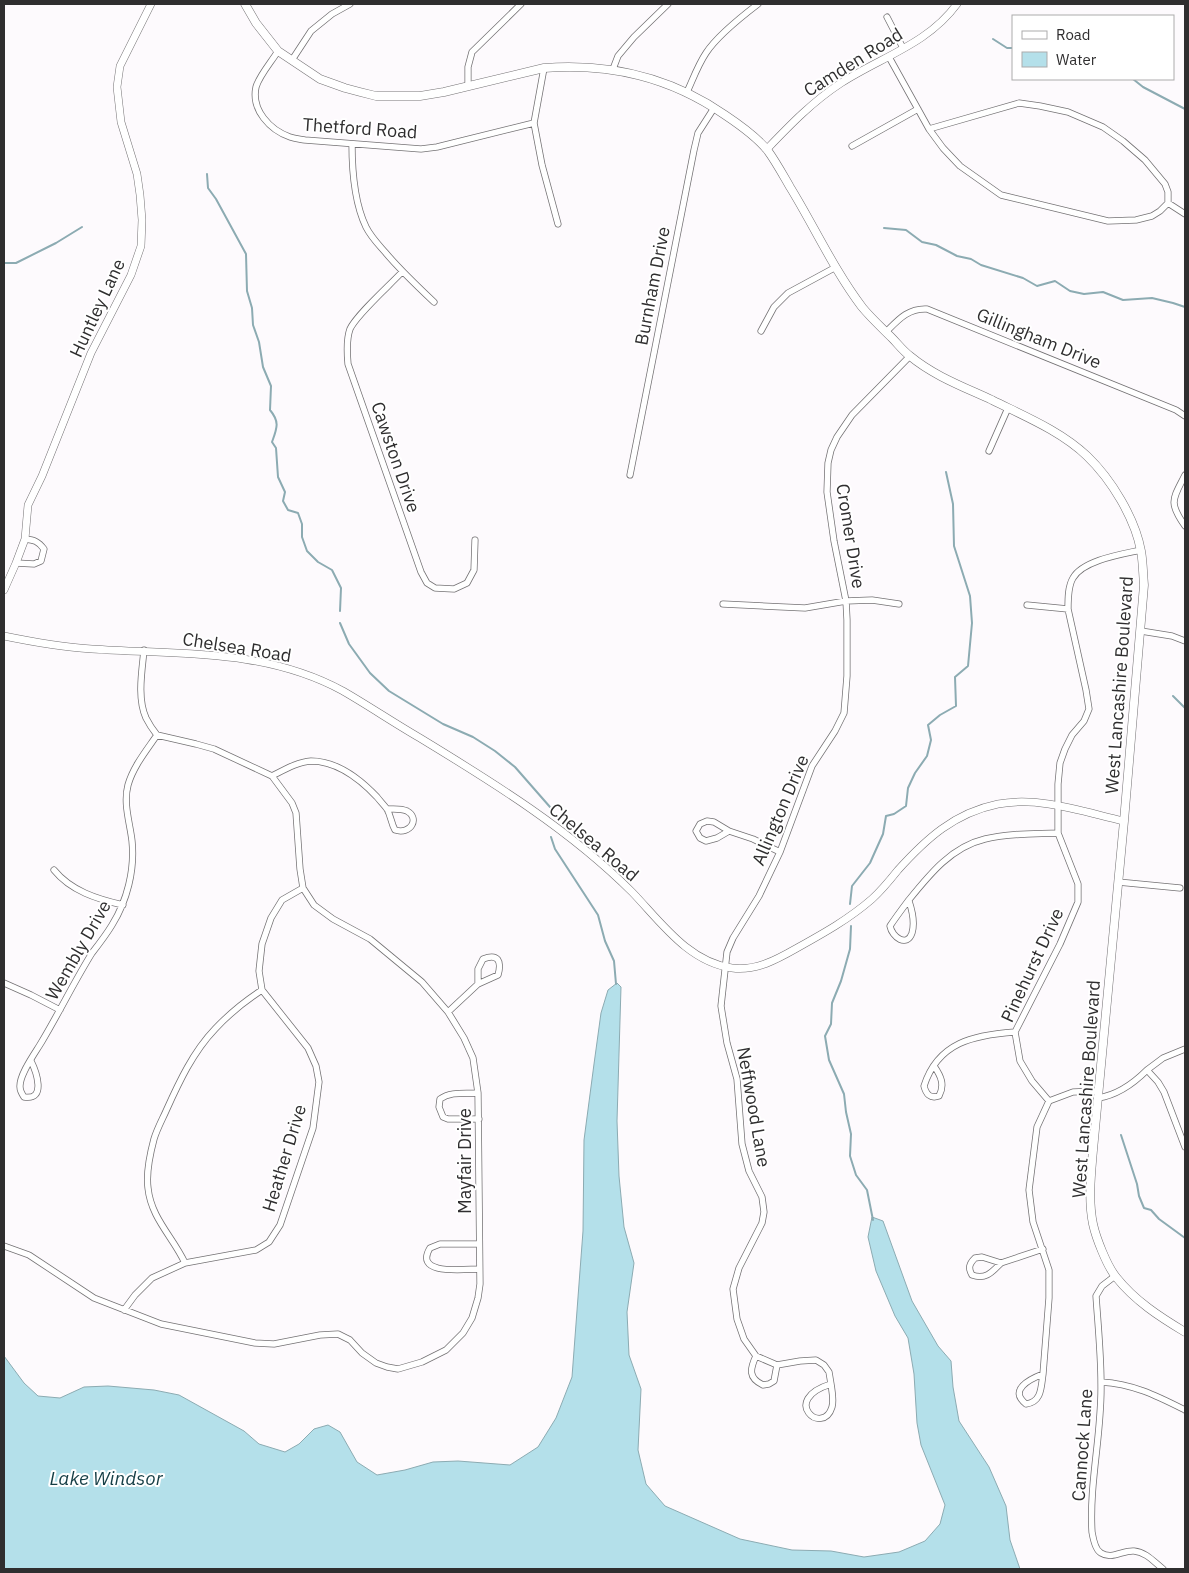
<svg xmlns="http://www.w3.org/2000/svg" width="1189" height="1573" font-family="'IBM Plex Sans',sans-serif">
<rect width="100%" height="100%" fill="#fdfafd"/>
<path fill="#b4e0ea" stroke="#8cabb2" d="M 617,983 L 621,987 L 617,1121 L 619,1176 L 624,1227 L 634,1263 L 627,1312 L 629,1355 L 641,1389 L 638,1450 L 646,1484 L 665,1506 L 740,1539 L 792,1550 L 831,1551 L 864,1557 L 899,1552 L 925,1541 L 940,1524 L 945,1505 L 921,1445 L 917,1423 L 914,1374 L 908,1338 L 895,1316 L 876,1271 L 868,1237 L 872,1217 L 883,1221 L 912,1301 L 938,1346 L 951,1361 L 953,1387 L 959,1421 L 989,1467 L 1006,1506 L 1010,1540 L 1020,1569 L 4,1569 L 4,1356 L 24,1383 L 38,1396 L 60,1398 L 84,1387 L 108,1386 L 154,1390 L 179,1395 L 244,1431 L 259,1444 L 285,1452 L 299,1444 L 314,1429 L 328,1425 L 340,1432 L 357,1462 L 377,1475 L 405,1470 L 433,1462 L 458,1461 L 510,1465 L 538,1447 L 556,1418 L 572,1377 L 583,1231 L 584,1140 L 594,1064 L 601,1013 L 608,990 Z"/>
<g fill="none" stroke-linecap="round" stroke-linejoin="round">
<path stroke="#8cabb2" stroke-width="2" d="M 993,39 L 1007,48 L 1013,48
M 1133,79 L 1143,87 L 1185,109
M 207,174 L 208,188 L 216,199 L 246,254 L 247,291 L 252,308 L 253,325 L 259,342 L 263,367 L 271,386 L 270,410 C 280,422 277,428 272,442 L 276,448 L 278,477 L 285,492 L 283,501 L 288,510 L 298,513 L 302,524 L 302,537 L 307,551 L 318,562 L 332,570 L 341,588 L 340,611
M 884,228 L 906,230 L 922,242 L 936,245 L 957,256 L 971,259 L 981,265 L 1023,278 L 1037,286 L 1055,281 L 1070,291 L 1084,294 L 1103,292 L 1123,300 L 1152,298 L 1173,303 L 1185,307
M 4,263 L 16,263 L 56,243 L 82,227
M 340,623 L 349,644 L 370,673 L 389,691 L 443,724 L 473,737 L 495,751 L 515,767 L 550,807
M 1173,696 L 1185,708
M 551,837 L 555,849 L 598,915 L 605,941 L 614,961 L 616,984
M 850,904 L 852,886 L 870,863 L 874,854 L 883,834 L 886,816 L 894,814 L 906,806 L 908,788 L 915,773 L 927,756 L 931,740 L 928,725 L 940,715 L 956,706 L 955,677 L 968,666 L 972,623 L 970,596 L 954,546 L 953,504 L 946,472
M 851,926 L 850,949 L 841,981 L 832,1003 L 831,1024 L 825,1036 L 829,1060 L 844,1094 L 846,1112 L 851,1134 L 850,1156 L 856,1175 L 867,1190 L 873,1220
M 1121,1135 L 1137,1184 L 1139,1196 L 1144,1208 L 1151,1210 L 1159,1219 L 1185,1238"/>
<g stroke="#747274" stroke-width="7">
<path id="minor" d="M 887,17 L 903,48
M 278,51 C 272,61 259,76 256,87 C 251,110 270,130 290,137 C 295,139 300,139 305,140 L 421,149 L 437,147 L 534,123
M 889,57 L 929,129 L 943,148 L 960,166 L 1001,195 L 1108,221 L 1136,220 L 1152,216 L 1160,211 L 1168,203 L 1168,192 L 1165,184 L 1145,160 L 1123,141 L 1103,127 L 1068,112 L 1040,106 L 1019,103 L 929,129
M 292,60 L 311,31 L 332,14 L 350,4
M 544,68 L 534,123 L 542,165 L 558,224
M 613,69 L 618,56 L 634,37 L 668,4
M 468,85 L 468,67 L 472,52 L 521,4
M 687,92 C 693,79 698,65 706,53 C 717,36 741,17 758,4
M 352,144 C 352,171 354,202 366,227 C 371,237 378,244 385,252 C 400,270 417,286 434,302
M 852,146 L 918,109
M 1168,203 L 1185,214
M 402,272 C 390,285 356,315 350,329 C 346,340 347,353 348,364 L 421,572 L 427,583 L 435,588 L 454,589 L 467,583 L 474,570 L 475,540
M 761,331 L 774,307 L 788,293 L 836,267
M 886,332 C 898,320 908,308 927,309 L 1176,410 L 1185,416
M 989,451 L 1008,408
M 630,475 L 694,150 L 698,133 L 714,108
M 1185,475 C 1173,499 1168,502 1185,526
M 16,563 L 34,564 L 41,561 L 44,549 C 38,541 34,540 25,539
M 723,604 L 805,608 L 846,601 L 872,600 L 899,604
M 1027,605 L 1068,609
M 1141,631 L 1172,636 L 1185,641
M 272,776 C 284,770 297,762 311,761 C 338,761 360,779 377,797 C 380,801 384,805 387,809 C 391,816 391,823 395,830 C 411,835 420,818 407,811 C 401,808 393,809 387,809
M 707,821 L 714,822 L 729,831 L 717,838 L 706,841 L 700,838 L 696,831 L 700,824 Z
M 729,831 L 753,839 L 780,852
M 54,870 C 71,891 97,899 123,905
M 1118,882 L 1180,888
M 909,901 C 912,910 915,923 912,933 C 907,948 892,937 890,926 C 896,917 902,909 908,901 C 929,875 951,847 985,839 C 1009,833 1034,834 1058,833
M 4,983 L 31,995 L 60,1010
M 448,1012 L 478,984 L 498,975 C 502,961 498,953 483,959 L 478,969 L 478,984
M 1185,1049 L 1163,1058 L 1147,1070 L 1158,1082 L 1164,1092 L 1185,1147
M 31,1061 C 36,1071 47,1101 24,1097 C 22,1094 20,1091 20,1087 C 19,1075 35,1053 41,1043 C 59,1013 74,982 92,953 C 99,944 106,935 112,925 C 127,901 135,870 132,841 C 130,823 123,804 128,785 C 133,767 146,751 157,735
M 934,1066 C 941,1076 945,1085 939,1096 C 930,1099 926,1094 924,1086 C 938,1042 974,1035 1015,1032
M 478,1093 C 466,1094 451,1091 440,1099 L 439,1107 L 443,1117 L 448,1119 L 479,1119
M 1098,1098 C 1118,1095 1133,1084 1147,1070
M 1049,1101 L 1032,1081 L 1020,1061 L 1015,1032 L 1060,944 L 1078,902 L 1078,884 L 1058,833 L 1058,784 L 1060,763 L 1065,749 L 1072,735 L 1084,721 L 1089,709 L 1086,690 L 1068,609 C 1068,599 1068,586 1073,578 C 1083,560 1123,554 1141,550
M 4,1246 L 29,1255 L 94,1298 L 161,1324 L 255,1343 L 274,1344 L 320,1335 L 338,1334 L 350,1340 L 362,1353 L 376,1363 L 387,1367 L 398,1369 L 422,1362 L 446,1350 L 463,1333 L 472,1318 L 478,1298 L 480,1284 L 478,1093 L 473,1058 L 464,1038 L 448,1012 L 422,982 L 370,939 L 333,919 L 314,905 L 303,888 L 300,869 L 296,813 L 292,803 L 272,776 L 214,749 L 196,744 L 157,735 C 153,730 149,724 146,718 C 137,698 142,671 144,650
M 185,1263 C 173,1237 151,1218 148,1188 C 146,1173 150,1154 154,1139 C 157,1129 162,1120 166,1111 C 179,1082 193,1052 215,1029 C 229,1014 245,1001 262,990
M 1001,1263 C 992,1272 986,1280 972,1275 C 968,1268 969,1264 975,1258 L 982,1257 L 1001,1263 L 1043,1249
M 479,1269 C 465,1269 413,1276 430,1248 L 440,1244 L 479,1244
M 1115,1276 L 1102,1286 L 1096,1296 C 1098,1325 1101,1354 1101,1384 C 1102,1433 1089,1483 1092,1532 C 1093,1538 1095,1550 1101,1553 C 1112,1560 1123,1550 1134,1551 C 1146,1552 1154,1562 1163,1569
M 124,1310 L 135,1295 L 152,1278 L 185,1263 L 256,1250 L 269,1242 L 280,1225 L 313,1128 L 319,1082 L 316,1066 L 308,1048 L 262,990 L 259,971 L 262,944 L 271,918 L 282,900 L 303,888
M 756,1356 C 750,1369 748,1378 763,1385 L 769,1384 L 774,1381 L 777,1365
M 1043,1374 C 1041,1387 1042,1402 1026,1404 C 1008,1390 1030,1379 1043,1374 L 1049,1298 L 1049,1270 L 1033,1222 L 1029,1190 L 1037,1127 L 1049,1101 L 1073,1092 L 1099,1091
M 1101,1382 C 1134,1384 1157,1396 1185,1410
M 831,1384 C 832,1391 834,1400 832,1407 C 823,1437 779,1400 831,1384 L 829,1372 L 824,1365 L 816,1360 L 800,1361 L 777,1365 L 756,1356 L 744,1339 L 737,1319 L 733,1289 L 739,1268 L 762,1223 L 764,1212 L 762,1197 L 749,1171 L 742,1144 L 737,1079 L 727,1043 L 721,1006 L 727,952 L 733,938 L 759,896 L 780,852 L 812,766 L 835,731 L 844,713 L 847,676 L 847,620 L 846,601 L 834,541 L 827,492 L 828,463 L 831,450 L 837,437 L 852,415 L 910,356"/>
</g>
<g stroke="#747274" stroke-width="8">
<path id="tertiary" d="M 767,149 C 790,125 812,102 841,83 C 881,57 928,44 957,4
M 4,590 L 16,563 L 25,539 L 28,505 L 42,476 L 91,353 L 131,275 L 141,246 L 142,220 L 140,195 L 137,174 L 121,122 L 117,87 L 120,66 L 151,4
M 4,636 C 33,642 63,647 92,649 C 179,655 264,648 343,691 C 369,706 394,723 420,738 C 494,783 570,830 632,892 C 660,921 688,962 732,968 C 756,971 776,960 797,948 C 824,933 849,919 872,899 C 882,890 890,880 898,870 C 926,839 954,813 998,804 C 1039,796 1084,812 1124,821"/>
</g>
<g stroke="#747274" stroke-width="9">
<path id="secondary" d="M 245,4 L 256,23 L 278,51 L 320,79 L 345,88 L 360,92 L 376,96 L 420,96 L 444,92 L 544,68 C 611,63 670,77 725,115 C 740,125 757,137 768,151 C 776,162 783,175 790,187 C 814,226 834,270 862,307 C 871,318 882,328 892,338 C 898,344 903,351 910,356 C 934,376 964,387 992,400 C 1024,416 1061,431 1087,456 C 1111,479 1135,518 1141,551 C 1143,562 1143,574 1144,585 L 1124,821 L 1093,1150 C 1091,1174 1088,1200 1093,1224 C 1096,1238 1107,1266 1116,1277 C 1135,1301 1160,1317 1185,1332"/>
</g>
<use href="#minor" stroke="#fff" stroke-width="5.5"/>
<use href="#tertiary" stroke="#fff" stroke-width="7"/>
<use href="#secondary" stroke="#fff" stroke-width="8"/>
</g>
<g text-anchor="middle" dominant-baseline="central" stroke-width="4" stroke-linejoin="round" paint-order="stroke">
<g font-size="18" fill="#2f2e2f" stroke="#fff">
<text transform="translate(853 62) rotate(-32)">Camden Road</text>
<text transform="translate(360 128) rotate(4)">Thetford Road</text>
<text transform="translate(652 286) rotate(-79)">Burnham Drive</text>
<text transform="translate(97 308) rotate(-65)">Huntley Lane</text>
<text transform="translate(1039 338) rotate(22)">Gillingham Drive</text>
<text transform="translate(396 457) rotate(71)">Cawston Drive</text>
<text transform="translate(851 536) rotate(81)">Cromer Drive</text>
<text transform="translate(237 647) rotate(9)">Chelsea Road</text>
<text transform="translate(1119 685) rotate(-86)">West Lancashire Boulevard</text>
<text transform="translate(780 810) rotate(-67)">Allington Drive</text>
<text transform="translate(594 842) rotate(40)">Chelsea Road</text>
<text transform="translate(78 950) rotate(-60)">Wembly Drive</text>
<text transform="translate(1032 965) rotate(-65)">Pinehurst Drive</text>
<text transform="translate(1086 1089) rotate(-86)">West Lancashire Boulevard</text>
<text transform="translate(754 1107) rotate(80)">Neffwood Lane</text>
<text transform="translate(284 1158) rotate(-73)">Heather Drive</text>
<text transform="translate(464 1161) rotate(-90)">Mayfair Drive</text>
<text transform="translate(1082 1445) rotate(-86)">Cannock Lane</text>
</g>
<g font-size="19" font-style="italic" fill="#153e46" stroke="#fff">
<text x="106" y="1478">Lake Windsor</text>
</g>
</g>
<rect width="1189" height="1573" fill="none" stroke="#2f2e2f" stroke-width="10"/>
<rect x="1012" y="15" width="162" height="65" fill="#ffffff" stroke="#acabac"/>
<rect x="1022" y="31" width="25" height="8" fill="#ffffff" stroke="#acabac"/>
<text x="1056" y="40" font-size="15" fill="#2f2e2f">Road</text>
<rect x="1022" y="52" width="25" height="15" fill="#b4e0ea" stroke="#acabac"/>
<text x="1056" y="65" font-size="15" fill="#2f2e2f">Water</text>
</svg>
